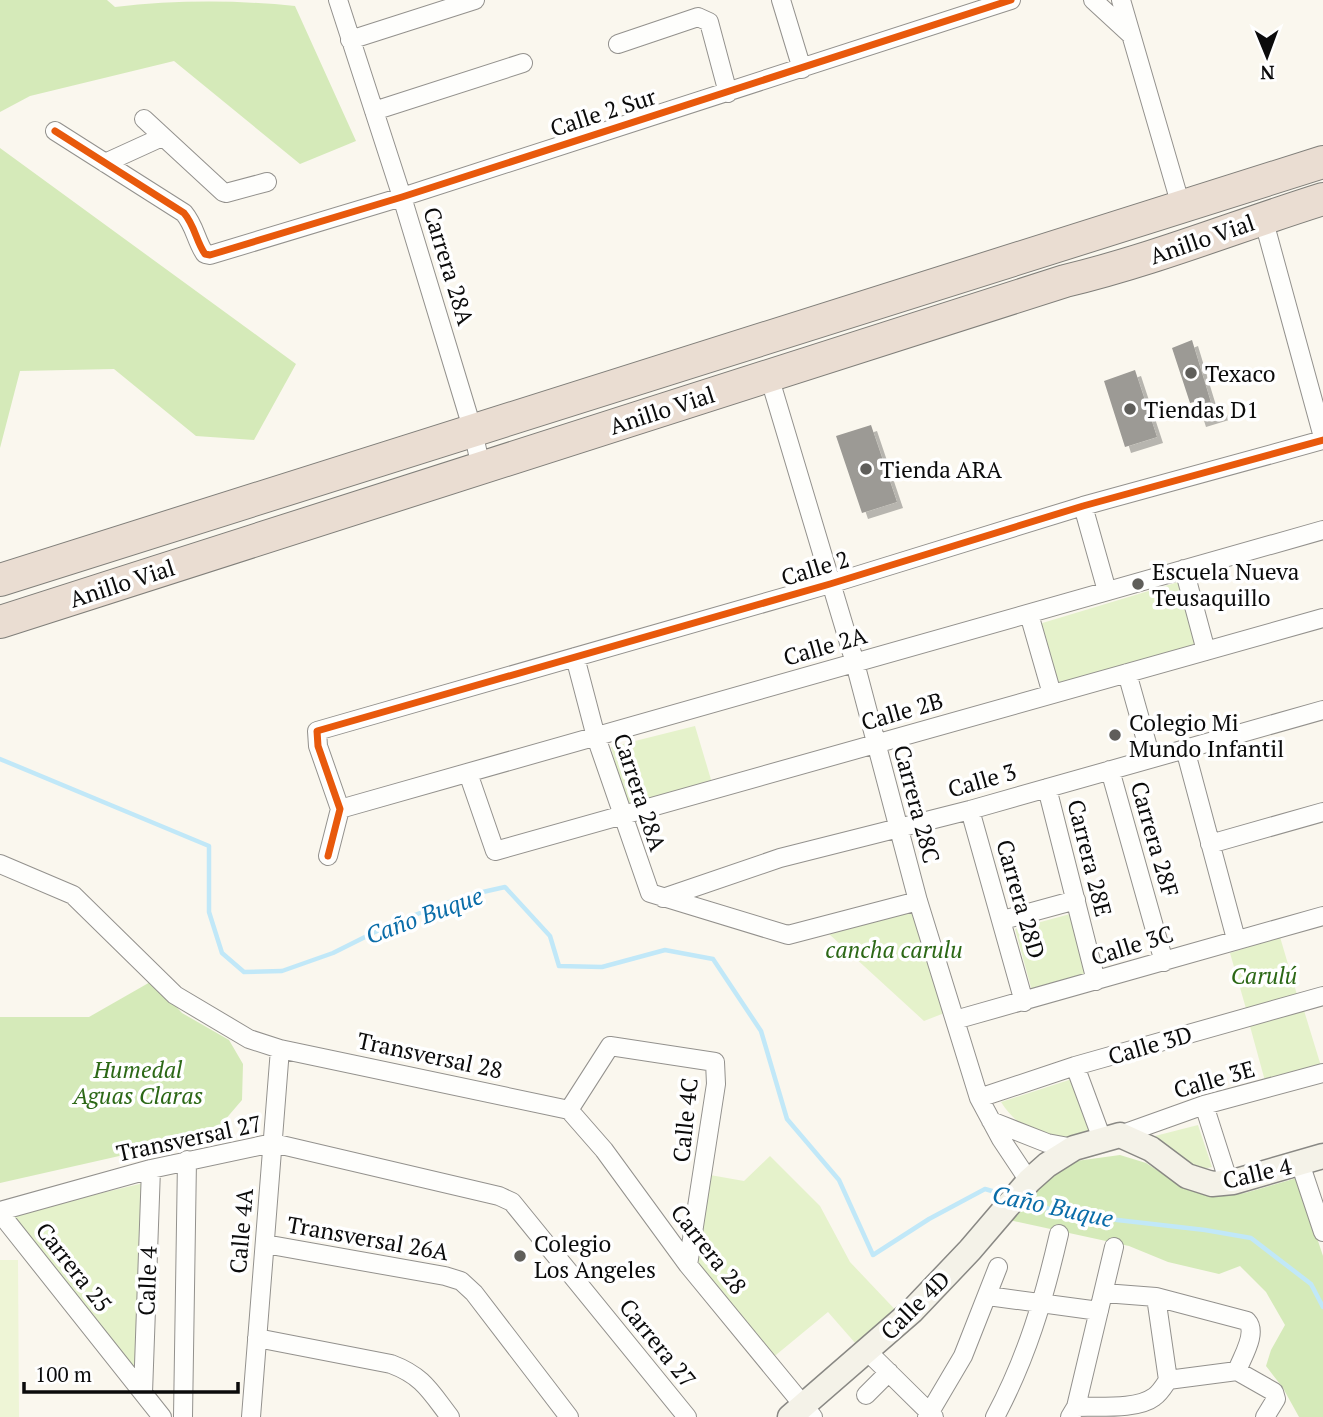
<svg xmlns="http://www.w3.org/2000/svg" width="1323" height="1417" font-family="'PT Serif',serif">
<defs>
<filter id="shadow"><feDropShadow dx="6" dy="6" stdDeviation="0" flood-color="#0004"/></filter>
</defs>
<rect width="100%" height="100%" fill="#faf7ee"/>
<path fill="#e5f2cb" d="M 1185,580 L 1206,653 L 1061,694 L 1039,624 Z
M 695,726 L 715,793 L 629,818 L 611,747 Z
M 914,910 L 947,1012 L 924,1021 L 829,934 Z
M 1070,914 L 1088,975 L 1032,991 L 1015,929 Z
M 1280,937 L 1298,998 L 1247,1012 L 1230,953 Z
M 1302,1004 L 1321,1066 L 1265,1081 L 1248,1019 Z
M 1075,1078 L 1093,1129 C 1083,1132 1070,1138 1060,1138 C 1035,1136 1014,1123 1001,1102 Z
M 1198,1125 L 1212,1167 L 1194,1171 L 1172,1156 L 1155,1136 Z
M 770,1156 L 820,1206 L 850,1262 L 904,1319 L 863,1352 L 828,1312 L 765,1364 L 690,1271 L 710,1175 L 744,1181 Z
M 144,1183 L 140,1378 L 12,1214 Z"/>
<path fill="#d5eab9" d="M 0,0 L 107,0 L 115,7 C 174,0 237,0 295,6 L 356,141 L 300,164 L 174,61 L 30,96 L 0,112 Z
M 0,148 L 296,364 L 254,440 L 196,436 L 114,369 L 20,371 L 0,448 Z
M 152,981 L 182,1013 L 229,1040 L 243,1064 L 242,1100 L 212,1135 L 0,1183 L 0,1017 L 89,1017 Z
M 1120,1155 L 1146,1163 L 1188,1190 L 1213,1197 L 1245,1193 L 1297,1178 L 1323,1256 L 1323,1417 L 1299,1417 L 1283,1388 L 1266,1366 L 1271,1350 L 1285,1325 L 1266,1292 L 1240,1266 L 1219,1274 L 1168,1262 L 1129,1246 L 1009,1220 L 1053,1174 L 1076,1161 Z"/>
<path fill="#eef5d6" d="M 0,1260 L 18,1260 L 19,1417 L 0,1417 Z"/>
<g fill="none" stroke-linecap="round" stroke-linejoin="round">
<path stroke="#c1e8f8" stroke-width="4.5" d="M 0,759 L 209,846 L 209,912 L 222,953 L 244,972 L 282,971 L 333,953 L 391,924 L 465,896 L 505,887 L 550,936 L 559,966 L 602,967 L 665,950 L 713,959 L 761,1031 L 787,1119 L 839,1180 L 873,1255 L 929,1219 L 985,1189 L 1006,1195
M 1024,1201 L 1065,1214 L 1205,1230 L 1251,1238 L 1311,1284 L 1323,1307"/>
</g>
<path fill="#9c9a95" filter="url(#shadow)" d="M 1192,340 L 1212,406 L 1219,403 L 1223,414 L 1200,421 L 1194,402 L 1190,403 L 1172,348 Z
M 1135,370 L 1157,437 L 1125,447 L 1104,381 Z
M 871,425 L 897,502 L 862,513 L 836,436 Z"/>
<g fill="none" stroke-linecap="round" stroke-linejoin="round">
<g stroke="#93918d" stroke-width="20">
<path id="street" d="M 338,0 L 402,197 L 473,431 L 481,468
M 781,0 L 802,69
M 1093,0 L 1131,35
M 1121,0 L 1181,206
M 350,40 L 475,0
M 618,44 L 698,17 L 709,22 L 728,93
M 374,111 L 523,63
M 144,119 L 223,192 L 226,193 L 267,182
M 55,131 L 184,213 C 195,226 196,241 205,254 L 210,255 L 402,197 L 1011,0
M 105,163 L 162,137
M 1263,218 L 1323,437
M 769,376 L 855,663 L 918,901 L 979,1098 L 1001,1139 L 1029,1181
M 1083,506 L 1107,591
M 1184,569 L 1206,651
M 1029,614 L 1052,694
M 575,657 L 596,737 L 650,893 L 788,935 L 918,901
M 1127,673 L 1151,758
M 1185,749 L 1236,939
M 1110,770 L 1164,962
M 468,773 L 495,851 L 1323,618
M 1047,788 L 1096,981
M 340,809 L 1323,530
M 970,810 L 1024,1002
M 1210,844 L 1323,812
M 328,856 L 340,809 L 318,746 L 317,731 L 830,584 L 1083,506 L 1323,440
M 0,864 L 73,895 L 175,995 L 249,1039 L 280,1049 L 569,1110
M 663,898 L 780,858 L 970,810 L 1323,710
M 1003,920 L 1076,900
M 955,1020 L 1323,916
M 1075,1066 L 1102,1139
M 979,1098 L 1075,1066 L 1323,996
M 1204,1105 L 1229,1183
M 569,1110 L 604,1150 L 688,1265 L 813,1417
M 569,1110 L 610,1046 L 715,1062 L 716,1084 L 688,1265
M 991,1121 L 1047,1143 L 1074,1148
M 1120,1135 L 1204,1105 L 1323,1073
M 1300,1163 L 1323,1232
M 0,1211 L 151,1169 L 273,1143 L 499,1196 L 512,1202 L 687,1417
M 0,1213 L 162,1417
M 265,1244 L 445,1276 L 461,1281 L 474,1293 L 569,1417
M 1104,1293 L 1156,1297 L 1247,1321 C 1258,1333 1242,1357 1237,1371
M 988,1296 L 1099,1311
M 1156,1297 L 1168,1380
M 257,1338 L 391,1364 C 423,1376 430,1391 450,1417
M 868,1352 L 934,1417
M 1168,1380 L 1237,1371 L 1274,1392 L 1276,1399 L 1265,1417
M 143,1393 L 151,1169
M 866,1395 L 889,1372
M 1076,1407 C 1097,1406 1137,1410 1154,1397 C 1160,1393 1164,1386 1168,1380
M 183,1417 L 187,1160
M 251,1417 L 280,1049
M 927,1417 L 963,1356 L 998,1267
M 995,1417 C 1027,1357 1044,1299 1059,1234
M 1070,1417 L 1076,1407 L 1114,1247"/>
</g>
<g stroke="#898884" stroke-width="27">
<path id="secondary" d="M 790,1417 L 912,1311 L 970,1250 L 1029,1181 L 1047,1165 L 1074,1148 L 1120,1135 L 1151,1149 L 1187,1176 L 1212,1184 L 1233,1182 L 1323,1156"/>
</g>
<g stroke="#807f7a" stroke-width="34">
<path id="highway" d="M 0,580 L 1323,162
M 0,622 L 1065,281 C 1153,260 1237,226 1323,199"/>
</g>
<use href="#street" stroke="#fefefc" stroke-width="18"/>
<use href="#secondary" stroke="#f4f2e8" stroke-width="24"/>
<use href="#highway" stroke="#eaddd2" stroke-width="32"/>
<g stroke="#fff" stroke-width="11">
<path id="cycleway" d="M 55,131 L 184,213 C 195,226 196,241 205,254 L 210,255 L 402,197 L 1011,0
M 328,856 L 340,809 L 318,746 L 317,731 L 830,584 L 1083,506 L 1323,440"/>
</g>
<use href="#cycleway" stroke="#e8590c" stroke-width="7"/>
</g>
<g fill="#5f5e5a" stroke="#fff" stroke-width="2.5">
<circle cx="1191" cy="373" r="7"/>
<circle cx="1130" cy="409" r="7"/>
<circle cx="866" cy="469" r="7"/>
<circle cx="1138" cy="584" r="7"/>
<circle cx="1115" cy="735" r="7"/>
<circle cx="520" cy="1256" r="7"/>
</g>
<g text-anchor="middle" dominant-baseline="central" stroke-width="7" stroke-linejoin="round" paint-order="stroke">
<g font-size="23" fill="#0b0b0b" stroke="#fff">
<text transform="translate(603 112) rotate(-18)">Calle 2 Sur</text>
<text transform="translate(1202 239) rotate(-19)">Anillo Vial</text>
<text transform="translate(449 266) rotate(73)">Carrera 28A</text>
<text transform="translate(662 410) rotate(-18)">Anillo Vial</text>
<text transform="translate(815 568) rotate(-17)">Calle 2</text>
<text transform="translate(122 583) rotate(-18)">Anillo Vial</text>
<text transform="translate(825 646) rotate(-16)">Calle 2A</text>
<text transform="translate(902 711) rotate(-16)">Calle 2B</text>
<text transform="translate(982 780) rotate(-16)">Calle 3</text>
<text transform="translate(640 792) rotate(72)">Carrera 28A</text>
<text transform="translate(917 804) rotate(75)">Carrera 28C</text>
<text transform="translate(1155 839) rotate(74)">Carrera 28F</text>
<text transform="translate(1090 858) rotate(76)">Carrera 28E</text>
<text transform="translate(1021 899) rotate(74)">Carrera 28D</text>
<text transform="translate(1132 945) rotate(-17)">Calle 3C</text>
<text transform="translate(1150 1045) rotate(-16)">Calle 3D</text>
<text transform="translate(430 1055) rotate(12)">Transversal 28</text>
<text transform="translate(1214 1079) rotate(-16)">Calle 3E</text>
<text transform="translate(685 1120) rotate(-84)">Calle 4C</text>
<text transform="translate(189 1138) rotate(-12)">Transversal 27</text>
<text transform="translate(1257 1173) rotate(-13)">Calle 4</text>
<text transform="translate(241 1231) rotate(-85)">Calle 4A</text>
<text transform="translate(368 1238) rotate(10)">Transversal 26A</text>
<text transform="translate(709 1249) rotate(52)">Carrera 28</text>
<text transform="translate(74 1267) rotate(52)">Carrera 25</text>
<text transform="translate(147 1281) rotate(-88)">Calle 4</text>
<text transform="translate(915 1305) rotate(-45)">Calle 4D</text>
<text transform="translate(658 1343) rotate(51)">Carrera 27</text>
</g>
<g font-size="23" fill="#0b0b0b" stroke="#fff" text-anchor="start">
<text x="1205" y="373">Texaco</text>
<text x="1144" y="409">Tiendas D1</text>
<text x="880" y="469">Tienda ARA</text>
<text x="1152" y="571">Escuela Nueva<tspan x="1152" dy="26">Teusaquillo</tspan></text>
<text x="1129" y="722">Colegio Mi<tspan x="1129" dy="26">Mundo Infantil</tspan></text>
<text x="534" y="1243">Colegio<tspan x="534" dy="26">Los Angeles</tspan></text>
</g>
<g font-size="23" font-style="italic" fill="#2c6816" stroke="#fff">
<text x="894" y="949">cancha carulu</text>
<text x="1264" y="975">Carulú</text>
<text x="138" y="1069">Humedal<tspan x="138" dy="26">Aguas Claras</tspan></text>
</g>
<g font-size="24" font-style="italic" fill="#096ca8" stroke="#fff">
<text transform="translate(424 915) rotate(-20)">Caño Buque</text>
<text transform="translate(1053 1206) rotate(12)">Caño Buque</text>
</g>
</g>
<g transform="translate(1267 56) rotate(179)" stroke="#ffffff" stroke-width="5" paint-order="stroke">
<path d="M0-5L12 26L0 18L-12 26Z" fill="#0b0b0b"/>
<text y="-10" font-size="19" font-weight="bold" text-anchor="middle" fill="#0b0b0b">N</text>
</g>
<path d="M24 1382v10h214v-10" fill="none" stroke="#0b0b0b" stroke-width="3.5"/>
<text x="35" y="1382" font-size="21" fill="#0b0b0b" stroke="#ffffff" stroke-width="5" paint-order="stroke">100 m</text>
</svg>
